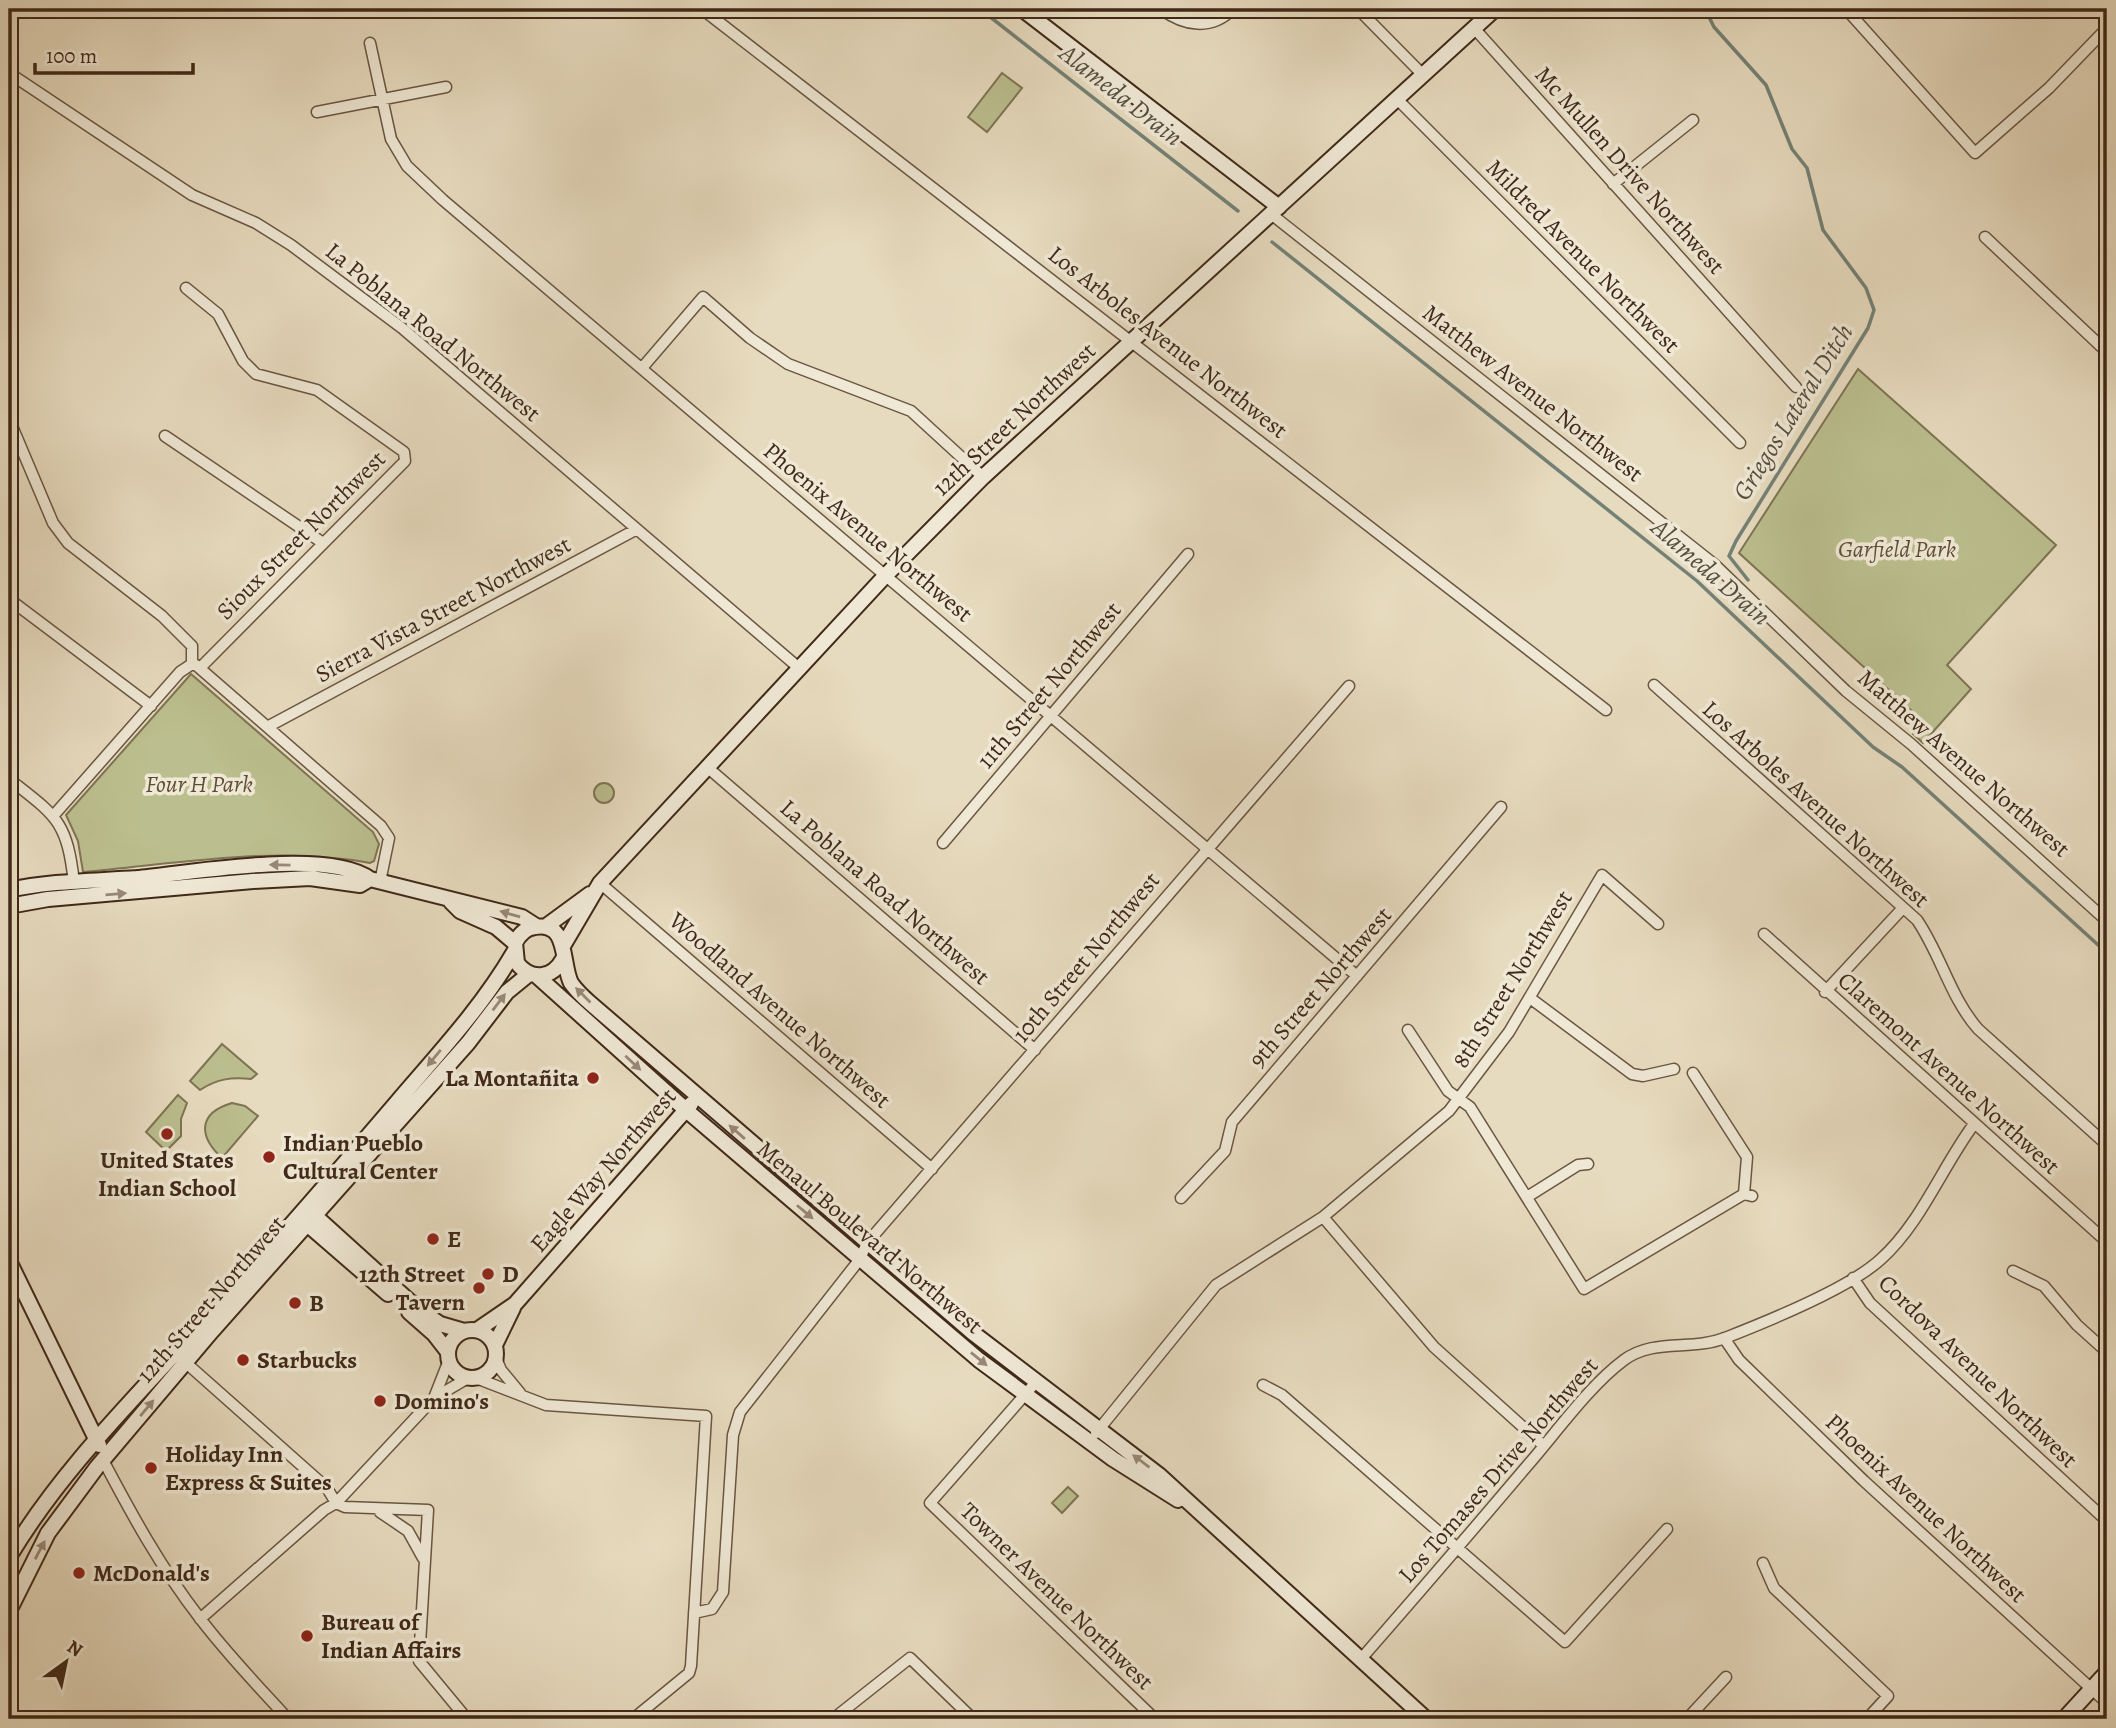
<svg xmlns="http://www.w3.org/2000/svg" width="2116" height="1728" font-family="Alegreya,serif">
<rect width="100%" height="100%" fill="#e7dbbf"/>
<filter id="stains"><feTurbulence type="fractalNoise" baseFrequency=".00286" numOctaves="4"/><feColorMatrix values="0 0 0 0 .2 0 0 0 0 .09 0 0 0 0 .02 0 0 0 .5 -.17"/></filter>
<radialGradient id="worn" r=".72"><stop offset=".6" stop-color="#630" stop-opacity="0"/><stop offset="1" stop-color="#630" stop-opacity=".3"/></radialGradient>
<path fill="#bbbe8e" stroke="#7e7453" stroke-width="2" d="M 1002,73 L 1022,88 L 987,132 L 968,117 Z
M 1858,369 L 2056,545 L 1947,665 L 1971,689 L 1923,743 L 1913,734 L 1924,722 L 1739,553 Z
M 191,674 L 373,832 L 379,844 L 374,861 L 370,863 C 276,845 177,864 83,872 L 78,841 L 66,815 Z
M594 793a10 10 0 1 1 20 0a10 10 0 1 1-20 0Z
M 222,1044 L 257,1074 L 251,1079 C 230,1077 217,1079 200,1090 L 190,1081 Z
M 178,1095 L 187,1103 L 181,1119 L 181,1136 L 166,1151 L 146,1132 Z
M 232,1103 L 245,1106 L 258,1116 L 222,1158 C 198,1136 198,1113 232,1103 Z
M 1068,1487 L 1078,1496 L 1062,1513 L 1052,1503 Z"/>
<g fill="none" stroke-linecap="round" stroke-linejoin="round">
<path stroke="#748176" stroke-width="3.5" d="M 980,9 L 1238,211
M 1705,9 L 1714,27 L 1766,85 L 1792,149 L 1807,168 L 1823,230 L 1866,288 L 1874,310 L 1868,328 L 1736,541 L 1729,556 L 1748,580
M 1272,242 L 1697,581 L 1873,747 L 1902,767 L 2107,953"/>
<g stroke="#6a5642" stroke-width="13">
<path id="street" d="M 702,9 L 1606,710
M 1161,9 C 1184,26 1211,31 1233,9
M 1358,9 L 1423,75
M 1846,9 L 1975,153 L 2049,88 L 2107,28
M 1368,16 L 1376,9
M 1474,28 L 1796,387
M 370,43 L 391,139 L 407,166 L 443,200 L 1357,976
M 9,73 L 192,195 L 256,223 L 291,245 L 402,328 L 799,668
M 1397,99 L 1740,443
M 317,112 L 446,87
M 1613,184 L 1693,120
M 1271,214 L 1714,564 L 1846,691 L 1911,744 L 2107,921
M 1985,237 L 2107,352
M 186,288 L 218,314 L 243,361 L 256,374 L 317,390 L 404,452 L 405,461 L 201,667
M 642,368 L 703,297 L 750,338 L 788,364 L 911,411 L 983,477
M 9,419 L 53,523 L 68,543 L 162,616 L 192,646 L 192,664
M 165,436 L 323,543
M 9,599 L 151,706
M 196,665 L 381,826 L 389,838 L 380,882
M 1654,685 L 1917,920 C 1941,955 1950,997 1978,1029 L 2107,1145
M 269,726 L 637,529
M 707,767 L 1035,1050
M 9,779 C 56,816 67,820 74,883
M 54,815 L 180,672 L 192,664
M 943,843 L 1188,554
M 600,883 L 932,1169
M 1764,934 L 2107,1242
M 1825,992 L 1902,909
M 1530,998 L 1632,1074 L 1643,1076 L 1674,1069
M 1408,1030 L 1448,1091 L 1470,1107 L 1584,1289 L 1744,1194 L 1752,1196
M 1693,1073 L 1747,1157 L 1744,1194
M 1527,1197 L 1578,1165 L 1588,1164
M 1181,1198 L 1225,1151 L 1232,1122 L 1501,807
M 1323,1217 L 1434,1347 L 1544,1446
M 2013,1271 L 2044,1286 L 2077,1325 L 2107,1352
M 1853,1278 L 1870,1303 L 2107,1521
M 1724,1338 L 1739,1360 L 1864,1481 L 2107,1703
M 496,1358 L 501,1370 L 520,1393
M 185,1362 L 327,1488 L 336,1503 L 345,1507 L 428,1510 L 419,1661 L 467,1719
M 476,1378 L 546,1405 L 706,1416 L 691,1666 L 689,1673 L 633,1719
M 1036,1382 L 930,1503 L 1155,1719
M 1263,1385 L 1282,1395 L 1565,1642 L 1667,1529
M 434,1398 L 449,1360
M 1096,1433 L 1216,1285 L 1323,1217 L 1449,1111 L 1509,1032 L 1602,875 L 1658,924
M 103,1460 C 132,1515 161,1568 199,1617 C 226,1653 258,1686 288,1719
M 380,1512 L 408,1531 L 423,1558
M 1763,1563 L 1774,1588 L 1888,1696 L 1867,1719
M 694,1613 L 712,1609 L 723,1592 L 733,1435 L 740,1412 L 860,1259 L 867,1243 L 1349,686
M 200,1619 L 324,1510 L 336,1503 L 434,1398 L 468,1378
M 1361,1659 C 1417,1595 1472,1531 1527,1466 C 1556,1433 1589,1386 1624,1360 C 1654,1338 1691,1351 1725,1338 C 1766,1322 1850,1288 1881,1259 C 1921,1223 1942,1167 1974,1124
M 833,1719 L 910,1658 L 973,1719
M 1687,1719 L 1726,1677"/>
</g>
<g stroke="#402918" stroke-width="18">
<path id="secondary" d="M 1022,9 L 1279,207
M 9,890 C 50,881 95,881 137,878 C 189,873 329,848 370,879 L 522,917 L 536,926
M 451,902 L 460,911 L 496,927 L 515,943
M 9,906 L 48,899 L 253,881 L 310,878 L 360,885 L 370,879
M 545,927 L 590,894
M 563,946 L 600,883 L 885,576 L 983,477 L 1495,9
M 563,959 C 552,979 531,981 517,963 L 515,943 C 519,935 525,928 535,927 C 569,921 561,963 571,983 C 576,990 583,997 590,1003 L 973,1333 L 1159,1475 L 1426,1719
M 537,976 L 686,1110 L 979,1360 L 1113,1459 L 1178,1500
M 305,1213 L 314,1215 L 418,1309 L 440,1324 L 464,1331
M 302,1217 L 307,1224 L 388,1294
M 9,1261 L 99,1445
M 409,1312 L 434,1334 L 448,1352
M448 1354a24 24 0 1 1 48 0a24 24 0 1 1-48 0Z
M 477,1330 L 515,1304 L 691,1104
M 495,1345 L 513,1308
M 9,1557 C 61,1470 133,1400 201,1325 C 268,1252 333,1177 397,1102 C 438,1054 482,1007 514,952
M 9,1611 L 48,1533 L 97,1467 L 212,1331 L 468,1043 L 507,992 L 529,974
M 2064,1719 L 2107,1672"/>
</g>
<use href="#street" stroke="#efe8d5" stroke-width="10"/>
<use href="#secondary" stroke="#efe8d5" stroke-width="14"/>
</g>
<defs><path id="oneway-solid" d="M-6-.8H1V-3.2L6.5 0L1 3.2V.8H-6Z" transform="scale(1.75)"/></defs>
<g fill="#988876">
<use href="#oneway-solid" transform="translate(280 865) rotate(-179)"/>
<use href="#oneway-solid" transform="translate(116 894) rotate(-5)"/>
<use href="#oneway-solid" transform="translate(510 914) rotate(-164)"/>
<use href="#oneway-solid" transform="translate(583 995) rotate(-135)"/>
<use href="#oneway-solid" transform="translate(499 1002) rotate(-53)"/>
<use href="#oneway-solid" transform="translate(434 1058) rotate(130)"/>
<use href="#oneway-solid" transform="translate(633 1063) rotate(43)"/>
<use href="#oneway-solid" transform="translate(737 1132) rotate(-139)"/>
<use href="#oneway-solid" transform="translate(805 1212) rotate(40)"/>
<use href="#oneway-solid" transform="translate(979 1359) rotate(39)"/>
<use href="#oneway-solid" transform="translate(147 1408) rotate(-50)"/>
<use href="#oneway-solid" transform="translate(1141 1461) rotate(-143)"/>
<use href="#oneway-solid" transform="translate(40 1550) rotate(-62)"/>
</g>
<g fill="#8f2418" stroke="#efe8d5" stroke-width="2.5">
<circle cx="593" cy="1078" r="7"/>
<circle cx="167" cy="1134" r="7"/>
<circle cx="269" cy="1157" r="7"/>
<circle cx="433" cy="1239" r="7"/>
<circle cx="488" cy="1274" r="7"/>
<circle cx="479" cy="1288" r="7"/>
<circle cx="295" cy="1303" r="7"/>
<circle cx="243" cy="1360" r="7"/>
<circle cx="380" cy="1401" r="7"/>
<circle cx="151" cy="1468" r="7"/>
<circle cx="79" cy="1573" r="7"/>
<circle cx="307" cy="1636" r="7"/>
</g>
<g text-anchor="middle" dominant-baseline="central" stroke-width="7" stroke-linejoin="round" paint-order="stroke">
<g font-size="24" fill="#402918" stroke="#efe8d5">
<text transform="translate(1630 170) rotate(48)">Mc Mullen Drive Northwest</text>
<text transform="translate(1583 256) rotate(45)">Mildred Avenue Northwest</text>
<text transform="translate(433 332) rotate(39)">La Poblana Road Northwest</text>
<text transform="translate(1168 342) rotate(38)">Los Arboles Avenue Northwest</text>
<text transform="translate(1533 393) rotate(38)">Matthew Avenue Northwest</text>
<text transform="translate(1014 419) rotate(-43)">12th Street Northwest</text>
<text transform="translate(868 532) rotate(40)">Phoenix Avenue Northwest</text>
<text transform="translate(301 535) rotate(-45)">Sioux Street Northwest</text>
<text transform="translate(443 609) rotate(-28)">Sierra Vista Street Northwest</text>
<text transform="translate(1049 685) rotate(-50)">11th Street Northwest</text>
<text transform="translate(1964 763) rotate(41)">Matthew Avenue Northwest</text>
<text transform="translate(1816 804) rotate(42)">Los Arboles Avenue Northwest</text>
<text transform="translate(885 892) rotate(41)">La Poblana Road Northwest</text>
<text transform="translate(1086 957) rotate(-50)">10th Street Northwest</text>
<text transform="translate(1512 979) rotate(-58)">8th Street Northwest</text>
<text transform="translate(1320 987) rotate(-49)">9th Street Northwest</text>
<text transform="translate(780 1010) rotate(41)">Woodland Avenue Northwest</text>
<text transform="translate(1949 1073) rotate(42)">Claremont Avenue Northwest</text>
<text transform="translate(603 1170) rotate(-49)">Eagle Way Northwest</text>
<text transform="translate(870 1237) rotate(40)">Menaul Boulevard Northwest</text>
<text transform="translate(211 1299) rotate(-49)">12th Street Northwest</text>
<text transform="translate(1978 1371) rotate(44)">Cordova Avenue Northwest</text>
<text transform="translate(1498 1470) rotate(-49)">Los Tomases Drive Northwest</text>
<text transform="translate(1926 1508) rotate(43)">Phoenix Avenue Northwest</text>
<text transform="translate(1057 1596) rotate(44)">Towner Avenue Northwest</text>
</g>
<g font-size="24" font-style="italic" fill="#5f4e36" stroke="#efe8d5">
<text x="1897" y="549">Garfield Park</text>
<text x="199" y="784">Four H Park</text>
</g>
<g font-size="24" font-weight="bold" fill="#402918" stroke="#efe8d5" text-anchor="start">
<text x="579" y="1078" text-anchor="end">La Montañita</text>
<text x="283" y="1143">Indian Pueblo<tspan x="283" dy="28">Cultural Center</tspan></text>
<text x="167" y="1160" text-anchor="middle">United States<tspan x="167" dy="28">Indian School</tspan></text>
<text x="447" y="1239">E</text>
<text x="465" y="1274" text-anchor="end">12th Street<tspan x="465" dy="28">Tavern</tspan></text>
<text x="502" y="1274">D</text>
<text x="309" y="1303">B</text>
<text x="257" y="1360">Starbucks</text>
<text x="394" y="1401">Domino's</text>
<text x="165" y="1454">Holiday Inn<tspan x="165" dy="28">Express &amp; Suites</tspan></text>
<text x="93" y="1573">McDonald's</text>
<text x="321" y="1622">Bureau of<tspan x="321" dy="28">Indian Affairs</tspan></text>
</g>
<g font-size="26" font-style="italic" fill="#564e3f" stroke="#efe8d5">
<text transform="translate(1121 95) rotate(38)">Alameda Drain</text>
<text transform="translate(1793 412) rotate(-58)">Griegos Lateral Ditch</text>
<text transform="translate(1711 572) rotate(41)">Alameda Drain</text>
</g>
</g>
<rect width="2116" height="1728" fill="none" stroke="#e7dbbf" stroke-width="35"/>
<rect x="10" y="10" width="2095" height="1707" fill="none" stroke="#402918" stroke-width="3.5"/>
<rect x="18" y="18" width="2081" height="1693" fill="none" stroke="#402918" stroke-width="2"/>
<g transform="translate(66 1662) rotate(33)" stroke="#efe8d5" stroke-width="5" paint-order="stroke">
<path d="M0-5L12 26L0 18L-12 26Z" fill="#402918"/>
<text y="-10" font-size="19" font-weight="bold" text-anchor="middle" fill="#402918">N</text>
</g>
<path d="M35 63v10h158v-10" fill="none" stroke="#402918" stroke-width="3.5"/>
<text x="46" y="63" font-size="21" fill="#402918" stroke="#efe8d5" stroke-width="5" paint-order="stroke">100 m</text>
<rect width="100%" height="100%" filter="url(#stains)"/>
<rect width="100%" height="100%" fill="url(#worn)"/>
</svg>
